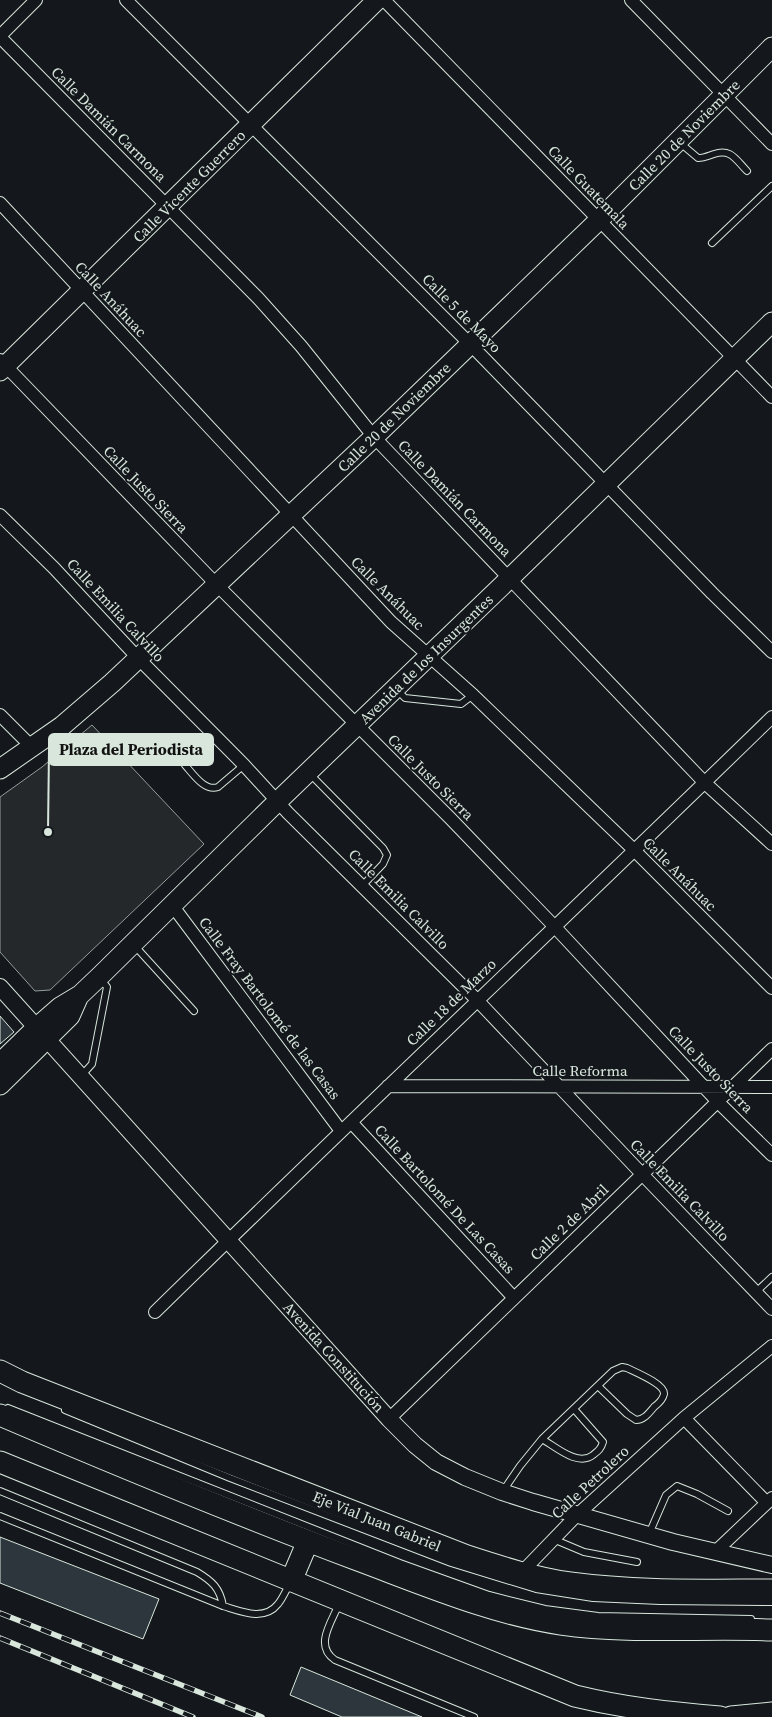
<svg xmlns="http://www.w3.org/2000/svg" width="772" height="1717" font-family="'Source Serif 4',serif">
<rect width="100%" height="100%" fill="#14181c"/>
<path fill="#24282b" stroke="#939e99" d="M 92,725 L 204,844 L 50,990 L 35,991 L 0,952 L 0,797 L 42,767 Z"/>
<path fill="#2c363c" stroke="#d8e6dc" d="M 0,1016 L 14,1032 L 0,1044 Z
M 0,1537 L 159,1599 L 143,1639 L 0,1583 Z
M 301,1667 L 422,1717 L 342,1717 L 290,1695 Z"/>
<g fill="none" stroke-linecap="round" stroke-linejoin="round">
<g stroke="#d8e6dc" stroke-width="8">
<path id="service" d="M 679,142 L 698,158 C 704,158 708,156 714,154 C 731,148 736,160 747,171
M 712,243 L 772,186
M 397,690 L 405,698 L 461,704 L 473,695
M 185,765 C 193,774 205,792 218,787 L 244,765
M 309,773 L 383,848 L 387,855 L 383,864 L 363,885
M 134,945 L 194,1011
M 82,1075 L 92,1064 L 107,987 L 100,978
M 756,1292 L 772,1277
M 8,1408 L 400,1563 L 489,1595 L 545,1609 L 598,1616 L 751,1619
M 65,1410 L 230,1478 L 451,1563 L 536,1589 L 593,1598 L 660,1601 L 772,1602
M 542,1439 C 556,1447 578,1467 593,1455 C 598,1451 601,1449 603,1442 L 574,1409
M 0,1491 L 197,1572 C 212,1581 220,1588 223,1606
M 503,1491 L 520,1466 L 542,1439 L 613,1371 L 622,1367 L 627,1368 C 635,1372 665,1384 664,1394 C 663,1399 658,1404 654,1407 C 649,1413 644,1420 636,1420 L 627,1414 L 598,1386
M 0,1516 L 223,1606 C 240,1611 264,1622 278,1604 C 283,1598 286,1590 290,1583
M 649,1534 L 666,1495 L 677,1486 L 697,1494 L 728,1511
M 553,1539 L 584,1552 L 637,1562
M 339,1604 C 331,1623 314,1646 335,1660 L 474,1717"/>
</g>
<g stroke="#d8e6dc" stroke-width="14">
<path id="minor" d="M 126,0 L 470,344 L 712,593 L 772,652
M 384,0 L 772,397
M 631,0 L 772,144
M 0,36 L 36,0
M 0,37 L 258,298 L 301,346 L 374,437 L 421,486 L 705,783 L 772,844
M 0,203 L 391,622 L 473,695 L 635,851 L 772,988
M 0,360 L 216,584 L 450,818 L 554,926 L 718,1102 L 772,1155
M 0,515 L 54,568 L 138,658 L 244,765 L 288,813 L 477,1000 L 642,1174 L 772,1309
M 0,715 L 32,747
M 172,905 L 341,1131
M 388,1086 L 772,1087
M 351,1122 L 514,1298
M 155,1312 C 359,1112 567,917 772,717
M 684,1418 L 767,1503
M 389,1419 L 772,1049
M 715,1552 L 772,1498
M 521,1573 L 577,1515 L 684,1418 L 772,1346"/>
</g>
<g stroke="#d8e6dc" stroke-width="18">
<path id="tertiary" d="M 0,987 L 389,1419 L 415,1445 L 436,1462 L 465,1477 L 502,1492 L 533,1502 L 673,1542 L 772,1565"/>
</g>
<g stroke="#d8e6dc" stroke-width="21">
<path id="secondary" d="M 0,371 L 377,0
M 0,769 L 62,726 L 112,683 L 374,437 L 599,220 L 772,47
M 0,1063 L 37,1027 L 60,1007 L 80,995 L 99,977 L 278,801 L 510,578 L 772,322
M 0,1085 L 70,1016 L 78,998"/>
</g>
<g stroke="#d8e6dc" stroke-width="23">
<path id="primary" d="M 0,1371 L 22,1382 L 467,1556 C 501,1567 535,1578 570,1583 C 637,1592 705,1590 772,1590
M 0,1415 C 117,1465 236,1514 355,1559 C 420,1583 492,1614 561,1624 C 631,1634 702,1627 772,1630
M 0,1462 L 575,1696 C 624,1708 670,1713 720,1717
M 291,1581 L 308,1541
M 731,1717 L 772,1713"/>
</g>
<use href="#service" stroke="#14181c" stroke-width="6"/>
<use href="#minor" stroke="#14181c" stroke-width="12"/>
<use href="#tertiary" stroke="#14181c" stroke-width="16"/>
<use href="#secondary" stroke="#14181c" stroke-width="19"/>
<use href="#primary" stroke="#14181c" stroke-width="21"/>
<g stroke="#d8e6dc" stroke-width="5.5">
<path id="rail" d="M 0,1613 L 262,1717
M 0,1638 L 193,1717"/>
</g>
<use href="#rail" stroke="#14181c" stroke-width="4" stroke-dasharray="11" stroke-linecap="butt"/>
</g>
<g text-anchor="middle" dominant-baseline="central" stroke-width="4" stroke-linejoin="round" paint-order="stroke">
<g font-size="15" fill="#d8e6dc" stroke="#14181c">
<text transform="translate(109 124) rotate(45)">Calle Damián Carmona</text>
<text transform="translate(684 135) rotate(-45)">Calle 20 de Noviembre</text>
<text transform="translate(189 186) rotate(-45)">Calle Vicente Guerrero</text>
<text transform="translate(589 187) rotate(46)">Calle Guatemala</text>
<text transform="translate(111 299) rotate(47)">Calle Anáhuac</text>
<text transform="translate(462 313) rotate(45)">Calle 5 de Mayo</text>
<text transform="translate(394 417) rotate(-44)">Calle 20 de Noviembre</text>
<text transform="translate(146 489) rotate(46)">Calle Justo Sierra</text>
<text transform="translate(455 498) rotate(46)">Calle Damián Carmona</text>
<text transform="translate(388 593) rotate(45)">Calle Anáhuac</text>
<text transform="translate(116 610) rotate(47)">Calle Emilia Calvillo</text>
<text transform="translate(426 659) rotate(-44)">Avenida de los Insurgentes</text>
<text transform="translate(431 777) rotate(45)">Calle Justo Sierra</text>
<text transform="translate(680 874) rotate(45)">Calle Anáhuac</text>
<text transform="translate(399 899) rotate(45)">Calle Emilia Calvillo</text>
<text transform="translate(451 1002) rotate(-44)">Calle 18 de Marzo</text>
<text transform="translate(270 1008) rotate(53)">Calle Fray Bartolomé de las Casas</text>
<text transform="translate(711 1069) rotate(46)">Calle Justo Sierra</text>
<text x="580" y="1070">Calle Reforma</text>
<text transform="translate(680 1190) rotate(46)">Calle Emilia Calvillo</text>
<text transform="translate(445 1199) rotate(47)">Calle Bartolomé De Las Casas</text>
<text transform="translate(569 1222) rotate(-44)">Calle 2 de Abril</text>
<text transform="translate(334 1357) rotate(48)">Avenida Constitución</text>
<text transform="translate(590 1482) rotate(-43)">Calle Petrolero</text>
<text transform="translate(377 1521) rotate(22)">Eje Vial Juan Gabriel</text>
</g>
</g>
<path fill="none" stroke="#d8e6dc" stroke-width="2" d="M48 832L49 749"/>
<circle fill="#d8e6dc" stroke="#14181c" stroke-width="2" cx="48" cy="832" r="5"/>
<rect fill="#d8e6dc" stroke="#d8e6dc" stroke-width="2" x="49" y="734" width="164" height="31" rx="5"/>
<g font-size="16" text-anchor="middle" font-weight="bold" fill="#111">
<text x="131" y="755">Plaza del Periodista</text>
</g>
</svg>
